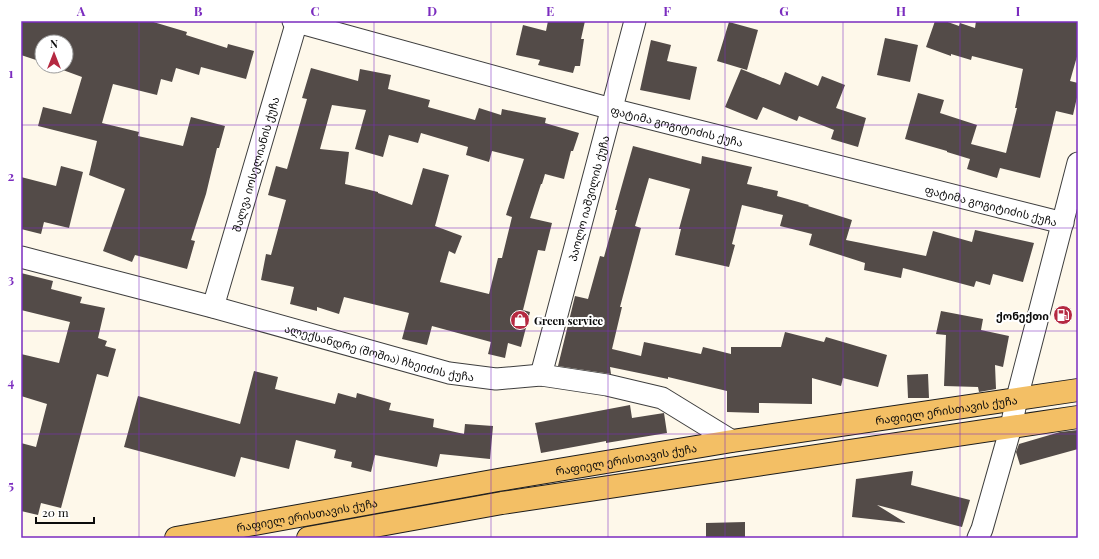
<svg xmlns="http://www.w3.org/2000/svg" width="1099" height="559" font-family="'Playfair Display','Noto Sans Georgian',serif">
<rect width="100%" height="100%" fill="#fef8ea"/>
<path fill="#534b48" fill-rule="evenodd" d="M 21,21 L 150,21 L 187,32 L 186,35 L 227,48 L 228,44 L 254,51 L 246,79 L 201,67 L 199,75 L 176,68 L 172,82 L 161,79 L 157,95 L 113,84 L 102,123 L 139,132 L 138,136 L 183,146 L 191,117 L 225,126 L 219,148 L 217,148 L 206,194 L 191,240 L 195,241 L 187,269 L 135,255 L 132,262 L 103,251 L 125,189 L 89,175 L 97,141 L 38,126 L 43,107 L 71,114 L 82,77 L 52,66 L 66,66 L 66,42 L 42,42 L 42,62 L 21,55 Z
M 548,21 L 585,21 L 581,39 L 584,39 L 580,66 L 575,66 L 573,73 L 538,65 L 540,60 L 516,55 L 523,25 L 546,31 Z
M 935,21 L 945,21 L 959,26 L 960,23 L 975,28 L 976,21 L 1078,21 L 1078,53 L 1070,81 L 1078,83 L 1078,93 L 1073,115 L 1056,111 L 1040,178 L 1000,168 L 997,178 L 967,169 L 970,159 L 947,152 L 947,151 L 905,139 L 918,93 L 944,100 L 940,113 L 977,125 L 971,144 L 1006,153 L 1017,108 L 1015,108 L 1023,69 L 972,56 L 971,60 L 951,54 L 951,56 L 926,47 Z
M 729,22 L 758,30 L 747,70 L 717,61 Z
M 885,38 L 918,45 L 910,82 L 877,75 Z
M 651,40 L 671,45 L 667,61 L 697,67 L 690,100 L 640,90 Z
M 311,68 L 358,81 L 360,69 L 391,75 L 388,89 L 430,100 L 428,107 L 475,120 L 479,108 L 501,115 L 502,109 L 546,118 L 545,123 L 579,133 L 573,151 L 571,151 L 564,179 L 545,174 L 542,184 L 541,184 L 530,218 L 552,223 L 545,251 L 538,250 L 523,310 L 530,312 L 521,347 L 508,343 L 505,358 L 488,354 L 491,342 L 432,326 L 427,345 L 402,339 L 409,313 L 344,297 L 339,314 L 317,307 L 317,311 L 290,304 L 294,287 L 261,280 L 266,254 L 271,255 L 286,200 L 268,195 L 276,166 L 287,169 L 307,99 L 302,98 ZM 332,105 L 366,110 L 355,149 L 383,157 L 389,135 L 418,143 L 421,133 L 468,147 L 466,155 L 489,162 L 492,151 L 524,159 L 506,215 L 512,217 L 502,258 L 498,258 L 489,294 L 440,282 L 449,251 L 455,254 L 462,236 L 435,226 L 449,175 L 423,168 L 412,205 L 378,193 L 378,192 L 345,184 L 349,152 L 320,149 Z
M 741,69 L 780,85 L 785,72 L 818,86 L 822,76 L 845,85 L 836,108 L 866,118 L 858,147 L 831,139 L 834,130 L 799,116 L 797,121 L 763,107 L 757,120 L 725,107 Z
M 633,146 L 701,164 L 702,156 L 752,167 L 747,184 L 778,191 L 777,196 L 809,205 L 808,206 L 852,220 L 846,240 L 926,256 L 933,231 L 972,242 L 975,230 L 1034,243 L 1023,282 L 993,274 L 990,285 L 976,281 L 974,287 L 903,268 L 901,278 L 864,270 L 865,263 L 809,245 L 812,234 L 780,226 L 783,215 L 742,205 L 732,244 L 735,245 L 729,267 L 675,255 L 681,229 L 679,229 L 690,189 L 649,178 L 635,226 L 641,228 L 620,307 L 622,307 L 612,349 L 641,356 L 644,342 L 701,354 L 703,347 L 731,354 L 731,347 L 781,347 L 785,332 L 824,342 L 826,337 L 887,355 L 878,387 L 843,378 L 841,386 L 812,378 L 812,404 L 759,403 L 759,413 L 727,412 L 727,391 L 668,377 L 668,379 L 610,367 L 611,374 L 558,366 L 575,296 L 588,299 L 600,256 L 604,257 L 617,210 L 615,210 Z
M 61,166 L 83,172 L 69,228 L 44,222 L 41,234 L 21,229 L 21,177 L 56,186 Z
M 21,273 L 53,281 L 51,289 L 82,297 L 80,303 L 105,308 L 98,338 L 107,341 L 105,346 L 116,349 L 108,377 L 97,374 L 61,508 L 41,503 L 38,515 L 21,511 L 21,443 L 36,447 L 47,404 L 21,396 L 21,354 L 59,363 L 70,322 L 21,310 Z
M 941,311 L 983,319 L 981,330 L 1009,336 L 1003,367 L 995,365 L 996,389 L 979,392 L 978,387 L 944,386 L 946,335 L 936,334 Z
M 254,371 L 278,377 L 275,389 L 335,404 L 338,393 L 356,398 L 357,393 L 391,403 L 389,410 L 434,419 L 433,427 L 464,434 L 465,424 L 493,426 L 490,459 L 440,454 L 437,467 L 375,455 L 371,472 L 351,467 L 352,462 L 334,458 L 336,450 L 296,440 L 289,469 L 241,457 L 235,477 L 124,447 L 138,396 L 240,424 Z
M 928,374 L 929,398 L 908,398 L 907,375 Z
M 630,405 L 632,418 L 664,413 L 667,433 L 606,443 L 606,441 L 541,453 L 535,423 Z
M 1078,430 L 1078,449 L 1020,465 L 1016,452 L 1019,444 L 1060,432 Z
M 913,471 L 911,485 L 970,500 L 962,527 L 877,505 L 906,523 L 852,517 L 856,479 Z
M 745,522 L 745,538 L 706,538 L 706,523 Z"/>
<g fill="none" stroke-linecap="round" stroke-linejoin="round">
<g stroke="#3e3e3e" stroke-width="23">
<g id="street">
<path id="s1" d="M 293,21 L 612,109 L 1063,223"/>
<path id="s2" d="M 21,257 L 213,307 L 449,373 L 496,379 L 541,375 L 607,385 L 662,398 L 732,441"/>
<path id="s3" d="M 213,307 L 297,21"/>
<path id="s4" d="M 541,375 L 635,21"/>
<path d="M 978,538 L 982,529 L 1011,427 L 1017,398 L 1078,163"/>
</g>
</g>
<g stroke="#1c1c1c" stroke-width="24">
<g id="primary">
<path id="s5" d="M 176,538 L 498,480 L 732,441 L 1078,390"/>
<path d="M 308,538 L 502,503 L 1078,417"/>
</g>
</g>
<use href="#street" stroke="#fff" stroke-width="21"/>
<use href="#primary" stroke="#f3bf65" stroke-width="22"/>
</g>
<path fill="none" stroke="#7b2cbf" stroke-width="1" stroke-opacity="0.55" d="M 139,21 L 139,538M 256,21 L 256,538M 374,21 L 374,538M 491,21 L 491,538M 608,21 L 608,538M 725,21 L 725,538M 843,21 L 843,538M 960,21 L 960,538M 21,125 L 1078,125M 21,228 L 1078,228M 21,331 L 1078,331M 21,434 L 1078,434"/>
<defs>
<g id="fuel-disc" transform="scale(1)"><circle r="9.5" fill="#b52941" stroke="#fff"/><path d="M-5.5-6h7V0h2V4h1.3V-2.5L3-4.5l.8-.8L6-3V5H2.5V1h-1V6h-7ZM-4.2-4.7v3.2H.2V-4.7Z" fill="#fff"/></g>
<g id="shop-disc" transform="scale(1)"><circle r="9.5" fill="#b52941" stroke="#fff"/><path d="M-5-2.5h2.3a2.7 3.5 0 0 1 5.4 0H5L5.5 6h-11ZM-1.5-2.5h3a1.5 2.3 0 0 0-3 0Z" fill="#fff"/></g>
</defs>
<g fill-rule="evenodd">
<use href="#fuel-disc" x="1063" y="315"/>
<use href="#shop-disc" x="520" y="320"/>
</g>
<g text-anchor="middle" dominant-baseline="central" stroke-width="4" stroke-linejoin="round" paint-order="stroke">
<g font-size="11" fill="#0b0b0b" stroke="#fff">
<text stroke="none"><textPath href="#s1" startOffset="398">ფატიმა გოგიტიძის ქუჩა</textPath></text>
<text stroke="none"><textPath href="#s3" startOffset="149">შალვა იოსელიანის ქუჩა</textPath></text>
<text stroke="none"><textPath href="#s4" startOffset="183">პაოლო იაშვილის ქუჩა</textPath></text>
<text stroke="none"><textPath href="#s1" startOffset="722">ფატიმა გოგიტიძის ქუჩა</textPath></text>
<text stroke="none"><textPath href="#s2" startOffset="371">ალექსანდრე (შოშია) ჩხეიძის ქუჩა</textPath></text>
<text stroke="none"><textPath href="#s5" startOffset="781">რაფიელ ერისთავის ქუჩა</textPath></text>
<text stroke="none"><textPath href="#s5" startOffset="457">რაფიელ ერისთავის ქუჩა</textPath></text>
<text stroke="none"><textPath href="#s5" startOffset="133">რაფიელ ერისთავის ქუჩა</textPath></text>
</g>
<g font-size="11" font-weight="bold" fill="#0b0b0b" stroke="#fff" text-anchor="end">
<text x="1049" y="315">ქონექთი</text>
<text x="534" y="320" text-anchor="start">Green service</text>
</g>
</g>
<rect width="1099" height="559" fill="none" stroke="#ffffff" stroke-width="44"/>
<g transform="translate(54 54)"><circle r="19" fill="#ffffff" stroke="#9d9d9d"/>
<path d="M0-3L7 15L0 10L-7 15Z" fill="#b52941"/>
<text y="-6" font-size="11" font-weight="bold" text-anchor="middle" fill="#0b0b0b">N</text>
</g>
<path d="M36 517v6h58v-6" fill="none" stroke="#0b0b0b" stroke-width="2"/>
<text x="42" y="517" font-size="12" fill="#0b0b0b" stroke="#ffffff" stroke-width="3" paint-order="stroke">20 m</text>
<rect x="22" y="22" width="1055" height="515" fill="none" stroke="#7b2cbf" stroke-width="1.5"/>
<g font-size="13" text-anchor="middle" font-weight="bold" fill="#7b2cbf">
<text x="81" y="16">A</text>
<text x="198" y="16">B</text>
<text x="315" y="16">C</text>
<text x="432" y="16">D</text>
<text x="550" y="16">E</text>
<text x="667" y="16">F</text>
<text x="784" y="16">G</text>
<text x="901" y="16">H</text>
<text x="1018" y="16">I</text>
<text x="11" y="78">1</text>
<text x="11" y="181">2</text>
<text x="11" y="284">3</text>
<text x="11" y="387">4</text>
<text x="11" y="490">5</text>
</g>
</svg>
